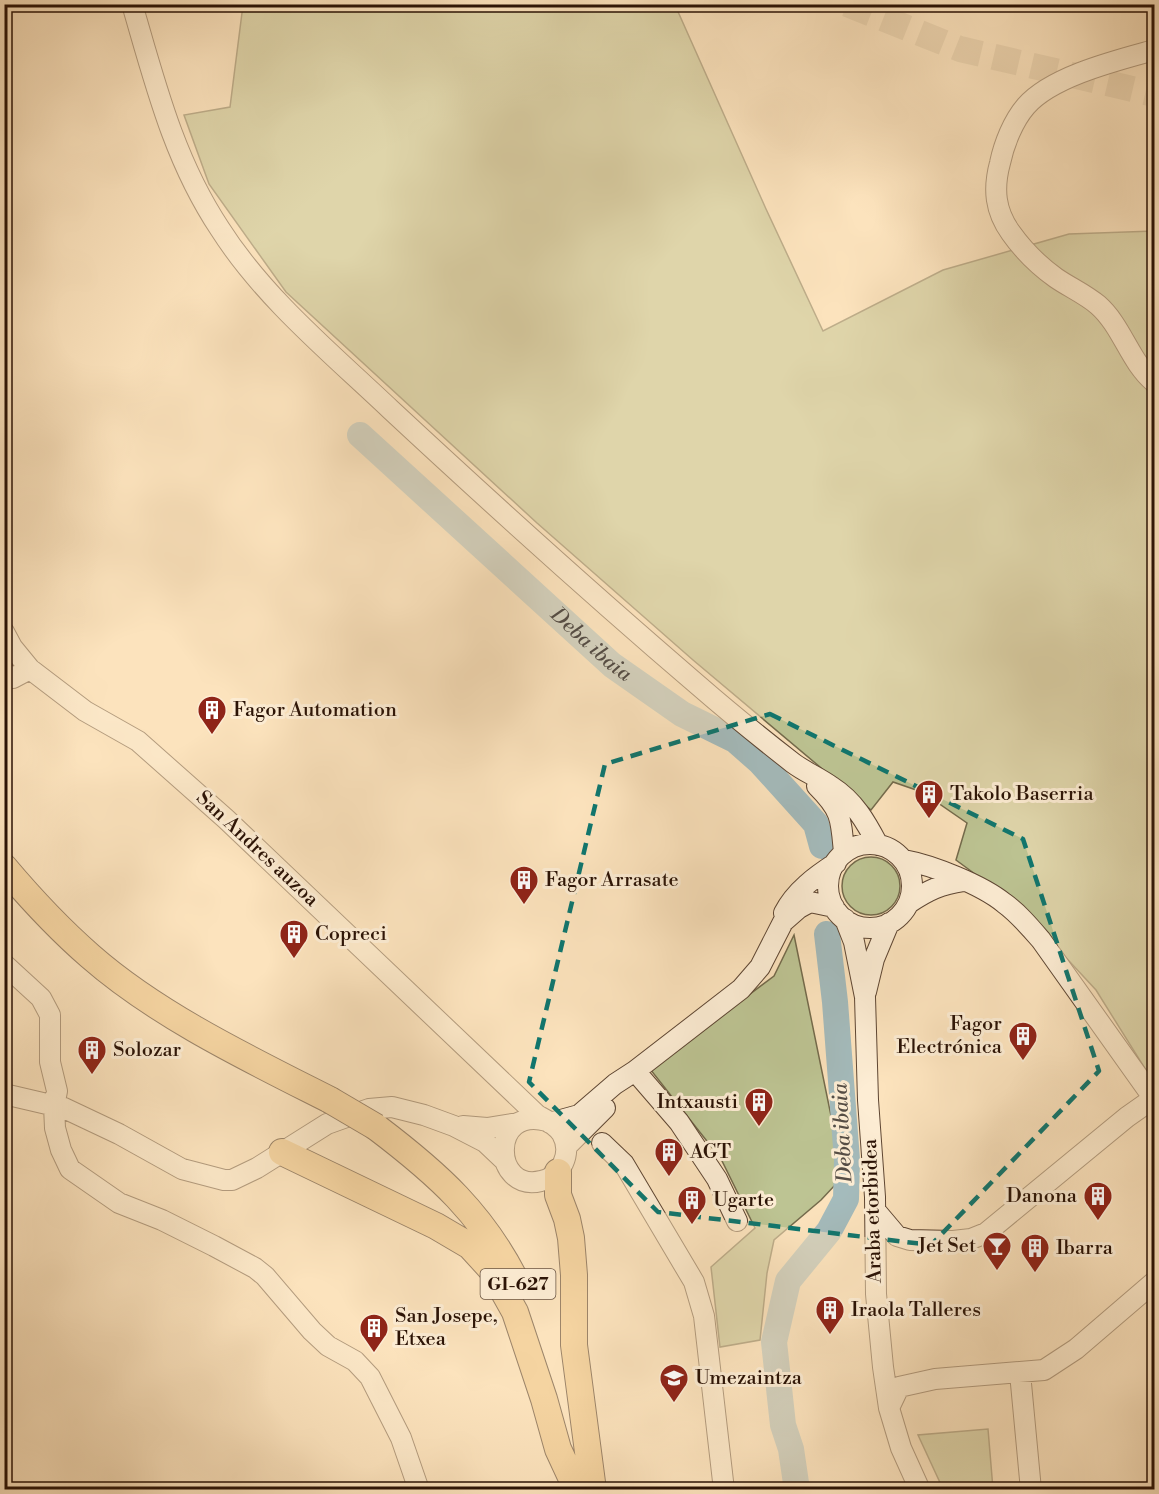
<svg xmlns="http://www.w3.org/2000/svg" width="1159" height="1494" font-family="'Libre Bodoni',serif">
<rect width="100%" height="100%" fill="#fce3bd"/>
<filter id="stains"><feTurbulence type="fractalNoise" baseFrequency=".00333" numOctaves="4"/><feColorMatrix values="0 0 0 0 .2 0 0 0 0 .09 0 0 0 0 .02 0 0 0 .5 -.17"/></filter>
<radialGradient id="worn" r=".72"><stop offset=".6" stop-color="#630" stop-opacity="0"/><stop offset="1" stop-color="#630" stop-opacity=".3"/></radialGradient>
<path fill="#bdc493" stroke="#746b4c" stroke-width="1.5" d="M 243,5 L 675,5 L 766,209 L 823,331 L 943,270 L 1069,234 L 1154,231 L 1154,1083 L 1096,990 L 1017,905 L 956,860 L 967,823 L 922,792 L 893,782 L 871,810 L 693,660 L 537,523 L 286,292 L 209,184 L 184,115 L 230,107 Z
M842 886a29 29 0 1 1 58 0a29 29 0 1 1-58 0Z
M 794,935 L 836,1140 L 836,1184 L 821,1200 L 774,1240 L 767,1273 L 760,1340 L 720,1347 L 711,1267 L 755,1228 L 721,1159 L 650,1069 L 774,976 Z
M 988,1429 L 993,1489 L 943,1489 L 918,1435 Z"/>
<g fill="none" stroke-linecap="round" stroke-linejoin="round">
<g stroke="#a4bbbc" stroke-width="26">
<path id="s1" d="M 360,435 L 612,665 L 682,714 L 735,740 L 760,762 L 816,824 L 822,846"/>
<path d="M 797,1490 L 791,1449 L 783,1425 L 774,1342 L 788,1281 L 829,1231 L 846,1199 L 847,1160 L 835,1002 L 827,934"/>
</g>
<path stroke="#dcc4a1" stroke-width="26" stroke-dasharray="26 13" stroke-linecap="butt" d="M 847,4 L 960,49 L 1154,94"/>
<g stroke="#5e4633" stroke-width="22">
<path id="minor" d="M 132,4 C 155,83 174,160 220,229 C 264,298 331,353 390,409 C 491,503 594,596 699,686 C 730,713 761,738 793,763 C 805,772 820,778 832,787 C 854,801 866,822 878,845
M 1154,50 C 1118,60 1052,76 1026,106 C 1013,121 1004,144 1000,163 C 993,189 995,211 1011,233 C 1023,250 1038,265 1056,278 C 1069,287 1085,294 1098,305 C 1122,326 1130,362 1154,382
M 4,632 L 12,647 L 30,669 L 85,711 L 138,741 L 226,819 L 537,1115 C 546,1120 557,1125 562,1134 C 573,1153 561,1177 541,1181 C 492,1193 489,1105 547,1121
M 4,673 L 13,678 L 30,669
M 817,786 C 842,811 841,819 844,853
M828 886a42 42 0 1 1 84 0a42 42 0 1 1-84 0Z
M 904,860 C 932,865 982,885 1004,903 C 1018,913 1029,926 1041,940 L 1154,1099
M 909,903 C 927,891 941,884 963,881
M 784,913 C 795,891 816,876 836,863
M 845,919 L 854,942 L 865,997 L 868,1100 L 875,1197 L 876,1294 L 883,1367 L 889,1408 L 901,1448 L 920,1490
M 4,964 L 41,998 L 50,1015 L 50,1062 L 57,1091 L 54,1106 L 55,1128 L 61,1150 L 70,1169 L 119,1203 L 162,1220 L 214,1246 L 255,1268 L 265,1276 L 312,1331 L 328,1346 L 355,1361 L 370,1377 L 401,1438 L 419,1490
M 866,992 L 874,959 L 889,923
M 635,1071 L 679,1122 L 717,1179 L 737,1221
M 4,1094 L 64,1108 L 119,1134 L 182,1169 L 224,1180 L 232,1180 L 257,1168 L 327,1124 L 369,1109 L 392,1107 L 424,1115 L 454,1126 L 485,1142 L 504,1160
M 550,1123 L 579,1115 L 615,1084 L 635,1071 L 741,989 L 760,967 L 783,922 L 799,908 L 810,902 L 834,907
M 463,1126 L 487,1128 L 518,1123
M 602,1143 L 624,1164 L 694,1282 L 704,1316 L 724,1490
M 566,1147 L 605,1108
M 875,1210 L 897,1236 L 910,1240 L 953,1241 L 971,1239 L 986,1233 L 1127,1117 L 1154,1098
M 1020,1373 L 1031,1490
M 889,1408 L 899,1387 L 935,1379 L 1044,1370 L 1076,1349 L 1154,1282"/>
</g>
<g stroke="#2a1205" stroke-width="28">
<path id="major" d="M 4,867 C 31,899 59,929 90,956 C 157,1015 251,1060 330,1100
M 376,1127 C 438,1174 483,1214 518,1285
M 282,1152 L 436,1226 L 470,1246 L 491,1269 L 515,1312 L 544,1399 L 558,1449 L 577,1490
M 558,1172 L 558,1195 L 567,1219 L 571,1238 L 574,1275 L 574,1345 L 593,1490"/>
</g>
<use href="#minor" stroke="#fdedd4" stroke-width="20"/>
<use href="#major" stroke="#eec27e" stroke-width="26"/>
<g stroke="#2a1205" stroke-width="28" stroke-linecap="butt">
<path id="major-bridge" d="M 330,1100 L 376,1127"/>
</g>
<use href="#major-bridge" stroke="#eec27e" stroke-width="26"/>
</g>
<path d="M0 0H1159V1494H0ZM 770,714 L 1023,839 L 1099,1071 L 931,1245 L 658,1212 L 529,1082 L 605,764 Z" fill="#fce3bd" fill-opacity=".55" fill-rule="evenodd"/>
<path fill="none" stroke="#0f766e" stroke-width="4.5" stroke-dasharray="12 8" stroke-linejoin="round" d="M 770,714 L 1023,839 L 1099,1071 L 931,1245 L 658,1212 L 529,1082 L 605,764 Z"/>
<defs>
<g id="building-pin" transform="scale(1.5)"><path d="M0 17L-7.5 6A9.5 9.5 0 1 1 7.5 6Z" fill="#8f2418" stroke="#fdedd4"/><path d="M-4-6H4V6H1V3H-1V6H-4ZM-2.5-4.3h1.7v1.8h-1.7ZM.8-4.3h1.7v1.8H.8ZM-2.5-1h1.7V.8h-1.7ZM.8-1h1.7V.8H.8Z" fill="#fff"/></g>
<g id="bar-pin" transform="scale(1.5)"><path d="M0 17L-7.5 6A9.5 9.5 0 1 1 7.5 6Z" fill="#8f2418" stroke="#fdedd4"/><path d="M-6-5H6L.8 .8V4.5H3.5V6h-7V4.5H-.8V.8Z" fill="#fff"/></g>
<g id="school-pin" transform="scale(1.5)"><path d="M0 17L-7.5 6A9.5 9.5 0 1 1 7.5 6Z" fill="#8f2418" stroke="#fdedd4"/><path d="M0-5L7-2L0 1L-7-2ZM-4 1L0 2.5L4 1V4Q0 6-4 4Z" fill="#fff"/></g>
</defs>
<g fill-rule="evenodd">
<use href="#building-pin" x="212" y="710"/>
<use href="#building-pin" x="929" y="794"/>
<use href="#building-pin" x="524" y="880"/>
<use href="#building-pin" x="294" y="934"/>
<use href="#building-pin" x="1023" y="1036"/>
<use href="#building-pin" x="92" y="1050"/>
<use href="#building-pin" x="759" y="1102"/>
<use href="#building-pin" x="669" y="1152"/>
<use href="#building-pin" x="1098" y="1196"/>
<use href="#building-pin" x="692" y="1200"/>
<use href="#bar-pin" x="997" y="1246"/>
<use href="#building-pin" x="1035" y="1248"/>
<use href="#building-pin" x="830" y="1310"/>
<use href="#building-pin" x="374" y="1328"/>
<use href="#school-pin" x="674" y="1378"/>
</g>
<g text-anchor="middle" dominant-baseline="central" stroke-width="6" stroke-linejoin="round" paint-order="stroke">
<rect fill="#fdedd4" stroke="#695443" stroke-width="1.5" x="480.5" y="1269" width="75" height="30" rx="4.5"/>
<g font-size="18" font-weight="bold" fill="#2a1205">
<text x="518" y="1284">GI-627</text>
</g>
<g font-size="20" fill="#2a1205" stroke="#fdedd4" text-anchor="start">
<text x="233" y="710">Fagor Automation</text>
<text x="950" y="794">Takolo Baserria</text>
<text x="545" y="880">Fagor Arrasate</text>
<text x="315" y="934">Copreci</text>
<text x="1002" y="1024" text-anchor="end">Fagor<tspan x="1002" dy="23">Electrónica</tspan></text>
<text x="113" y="1050">Solozar</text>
<text x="738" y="1102" text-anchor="end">Intxausti</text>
<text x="690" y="1152">AGT</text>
<text x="1077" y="1196" text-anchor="end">Danona</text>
<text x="713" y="1200">Ugarte</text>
<text x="976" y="1246" text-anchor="end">Jet Set</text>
<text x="1056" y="1248">Ibarra</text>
<text x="851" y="1310">Iraola Talleres</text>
<text x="395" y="1316">San Josepe,<tspan x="395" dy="23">Etxea</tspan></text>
<text x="695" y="1378">Umezaintza</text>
</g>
<g font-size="20" fill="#2a1205" stroke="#fdedd4">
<text transform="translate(257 849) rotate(43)">San Andres auzoa</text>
<text transform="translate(873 1211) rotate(-92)">Araba etorbidea</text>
</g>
<g font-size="21" font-style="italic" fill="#554d45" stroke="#fdedd4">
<text stroke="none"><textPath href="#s1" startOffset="312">Deba ibaia</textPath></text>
<text transform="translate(843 1133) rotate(-93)">Deba ibaia</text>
</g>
</g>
<rect width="1159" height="1494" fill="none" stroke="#fce3bd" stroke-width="24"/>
<rect x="6" y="6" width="1147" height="1482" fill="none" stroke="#2a1205" stroke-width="3"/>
<rect x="12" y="12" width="1135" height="1470" fill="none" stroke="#2a1205" stroke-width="1.5"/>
<rect width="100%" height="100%" filter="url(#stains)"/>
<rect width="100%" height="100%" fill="url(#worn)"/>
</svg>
